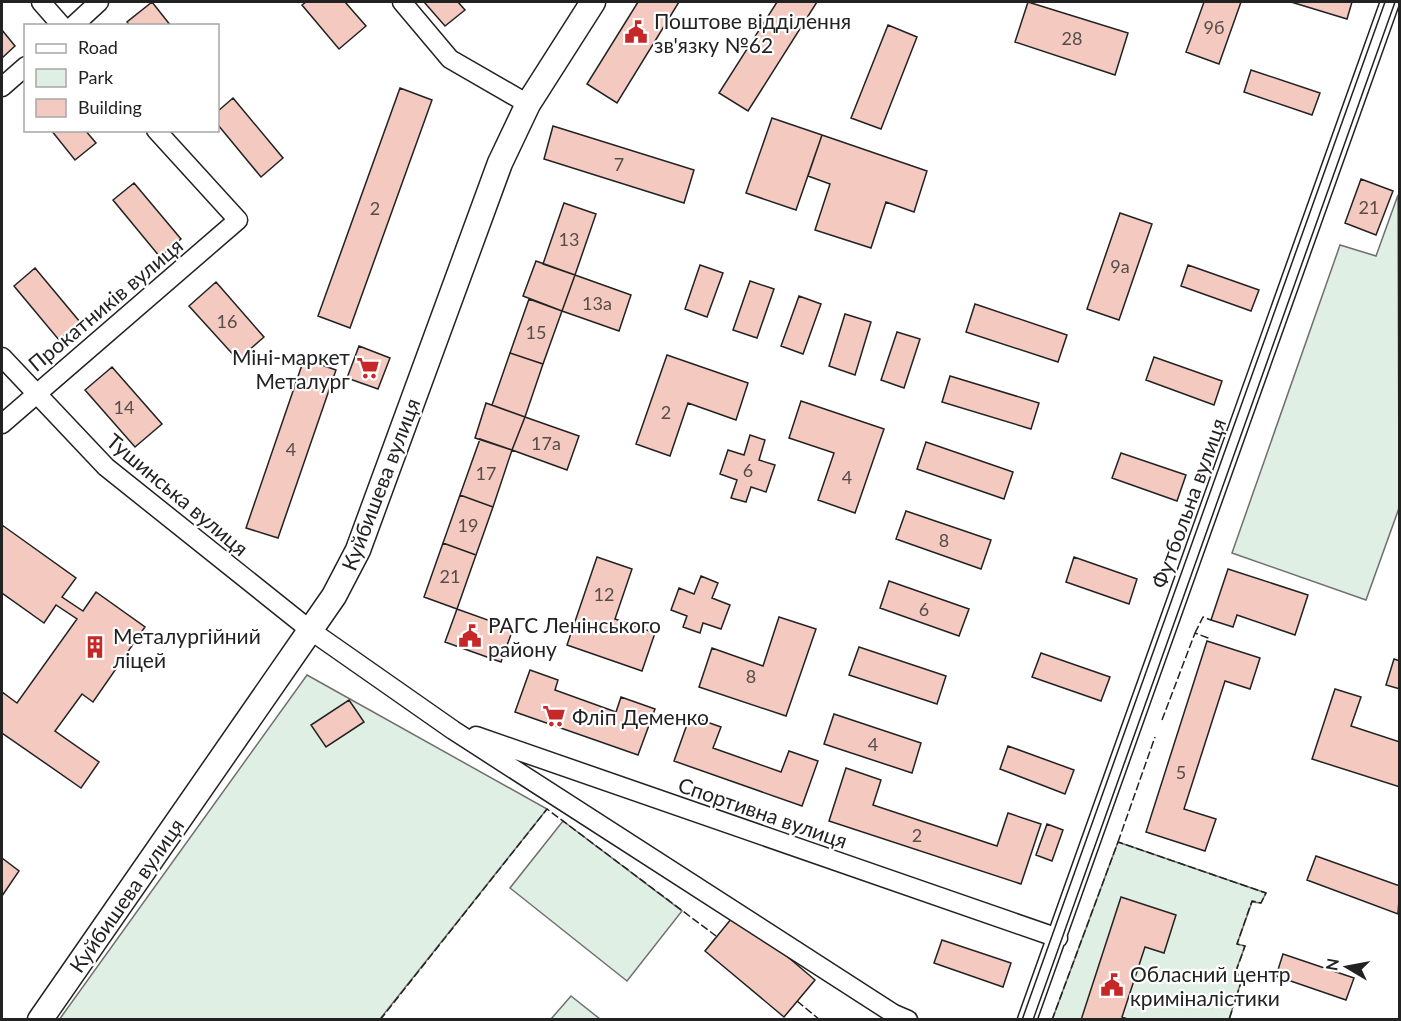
<svg xmlns="http://www.w3.org/2000/svg" width="1401" height="1021" font-family="Lato,sans-serif">
<rect width="100%" height="100%" fill="#fff"/>
<path fill="#e0efe3" stroke="#6f6f6f" stroke-width="1.5" d="M 1398,195 L 1399,508 L 1366,600 L 1232,553 L 1340,245 L 1376,256 Z
M 307,675 L 547,809 L 380,1019 L 59,1020 Z
M 563,821 L 682,911 L 627,981 L 510,888 Z
M 1118,842 L 1266,893 L 1261,903 L 1252,902 L 1237,944 L 1245,946 L 1235,973 L 1243,976 L 1229,1019 L 1052,1020 Z
M 571,996 L 600,1019 L 551,1019 Z"/>
<path fill="#f3c9c0" stroke="#222" stroke-width="1.5" d="M 152,2 L 171,26 L 130,26 L 127,22 Z
M 306,2 L 345,2 L 366,26 L 339,49 L 302,5 Z
M 424,2 L 458,2 L 465,10 L 445,26 Z
M 638,2 L 679,2 L 617,103 L 587,84 Z
M 777,2 L 817,2 L 748,111 L 719,93 Z
M 1028,2 L 1128,33 L 1115,75 L 1015,42 Z
M 1204,2 L 1241,2 L 1219,64 L 1186,52 Z
M 1291,2 L 1352,2 L 1347,19 Z
M 888,25 L 917,37 L 881,129 L 851,118 Z
M 2,30 L 15,46 L 2,58 Z
M 1251,70 L 1320,93 L 1312,115 L 1244,92 Z
M 400,88 L 432,100 L 350,328 L 318,316 Z
M 233,98 L 283,158 L 261,177 L 218,125 L 218,111 Z
M 772,118 L 822,135 L 796,210 L 746,193 Z
M 553,126 L 694,170 L 684,203 L 544,159 Z
M 51,130 L 85,130 L 96,143 L 75,160 Z
M 822,135 L 927,171 L 914,212 L 886,202 L 871,248 L 815,230 L 830,184 L 808,176 Z
M 1361,179 L 1393,191 L 1376,235 L 1345,223 Z
M 134,183 L 181,239 L 160,257 L 113,200 Z
M 564,203 L 596,214 L 575,275 L 543,264 Z
M 1120,213 L 1152,224 L 1119,320 L 1087,309 Z
M 536,261 L 575,275 L 562,311 L 523,296 Z
M 700,265 L 723,273 L 707,317 L 685,309 Z
M 1188,265 L 1259,290 L 1251,311 L 1181,286 Z
M 35,268 L 80,322 L 59,340 L 14,286 Z
M 575,275 L 631,295 L 619,331 L 562,311 Z
M 750,281 L 774,289 L 757,338 L 733,330 Z
M 216,282 L 264,337 L 238,360 L 189,306 Z
M 799,296 L 821,304 L 803,354 L 781,346 Z
M 529,299 L 562,311 L 543,364 L 510,353 Z
M 975,304 L 1067,335 L 1058,362 L 966,332 Z
M 845,314 L 871,322 L 855,375 L 829,366 Z
M 897,332 L 920,339 L 904,388 L 881,380 Z
M 359,346 L 390,358 L 378,389 L 347,378 Z
M 510,353 L 543,364 L 525,417 L 492,405 Z
M 667,355 L 748,383 L 736,420 L 688,403 L 670,456 L 636,444 Z
M 1154,357 L 1222,381 L 1214,405 L 1146,380 Z
M 304,359 L 336,370 L 278,538 L 246,528 Z
M 112,367 L 162,424 L 135,447 L 85,390 Z
M 950,376 L 1039,403 L 1031,429 L 942,402 Z
M 801,401 L 884,429 L 855,513 L 818,500 L 834,453 L 789,438 Z
M 486,403 L 525,417 L 512,450 L 475,438 Z
M 525,417 L 579,436 L 567,470 L 512,450 Z
M 750,435 L 765,440 L 759,460 L 775,465 L 766,492 L 751,487 L 746,502 L 731,498 L 737,480 L 720,474 L 728,450 L 744,455 Z
M 480,439 L 512,450 L 493,507 L 460,495 Z
M 926,442 L 1013,472 L 1004,499 L 917,469 Z
M 1121,453 L 1186,475 L 1177,501 L 1112,478 Z
M 460,495 L 493,507 L 476,555 L 443,543 Z
M 906,511 L 991,540 L 981,569 L 896,539 Z
M 2,525 L 76,578 L 62,597 L 83,611 L 96,592 L 145,627 L 93,702 L 82,694 L 55,731 L 99,762 L 81,788 L 2,733 L 2,692 L 17,703 L 77,619 L 56,605 L 44,623 L 2,593 Z
M 443,543 L 476,555 L 457,609 L 424,597 Z
M 597,557 L 632,569 L 615,619 L 655,633 L 642,671 L 567,645 Z
M 1074,557 L 1137,579 L 1129,604 L 1066,582 Z
M 1228,569 L 1308,595 L 1295,635 L 1237,615 L 1233,627 L 1211,620 Z
M 701,576 L 718,583 L 712,598 L 730,605 L 721,629 L 703,623 L 700,633 L 683,627 L 687,616 L 671,610 L 679,588 L 694,594 Z
M 889,581 L 969,609 L 959,636 L 880,608 Z
M 457,609 L 513,629 L 501,662 L 445,642 Z
M 779,617 L 816,629 L 786,716 L 699,687 L 712,648 L 763,666 Z
M 1207,641 L 1260,658 L 1250,689 L 1225,681 L 1184,809 L 1216,819 L 1205,851 L 1146,832 Z
M 859,647 L 946,676 L 937,704 L 849,675 Z
M 1041,653 L 1110,677 L 1101,701 L 1032,677 Z
M 1394,659 L 1400,661 L 1400,689 L 1386,685 Z
M 530,670 L 558,680 L 555,690 L 616,712 L 621,697 L 655,709 L 638,755 L 515,712 Z
M 1335,689 L 1361,697 L 1351,726 L 1400,742 L 1400,787 L 1312,759 Z
M 349,700 L 364,722 L 326,747 L 311,725 Z
M 834,714 L 921,743 L 912,773 L 824,744 Z
M 690,716 L 721,727 L 713,748 L 781,772 L 789,751 L 818,761 L 802,806 L 674,761 Z
M 1008,746 L 1074,770 L 1065,794 L 1000,769 Z
M 846,768 L 881,780 L 873,805 L 997,846 L 1008,813 L 1041,824 L 1021,884 L 829,821 Z
M 1047,824 L 1063,830 L 1052,861 L 1036,855 Z
M 1316,856 L 1400,886 L 1398,914 L 1307,880 Z
M 2,858 L 19,871 L 2,896 Z
M 1121,897 L 1176,915 L 1164,953 L 1145,947 L 1122,1017 L 1130,1020 L 1081,1020 Z
M 736,913 L 815,980 L 784,1017 L 705,951 Z
M 942,940 L 1011,963 L 1003,987 L 934,963 Z
M 1283,954 L 1354,978 L 1346,1000 L 1276,976 Z"/>
<g fill="none" stroke-linecap="round" stroke-linejoin="round">
<g stroke="#222" stroke-width="21">
<path id="minor" d="M 41,2 L 62,26
M 402,2 L 450,59 L 528,104
M 73,26 L 99,2
M 2,87 L 26,66
M 2,357 L 106,467 L 310,630 L 453,730 L 894,1014 L 908,1020
M 2,424 L 238,220 L 156,130
M 476,736 L 1058,938
M 1027,1020 L 1390,2"/>
</g>
<g stroke="#222" stroke-width="27">
<path id="major" d="M 40,1020 L 334,596 L 358,550 L 500,163 L 528,104 L 593,2"/>
</g>
<use href="#minor" stroke="#fff" stroke-width="18"/>
<use href="#major" stroke="#fff" stroke-width="24"/>
<path stroke="#222" stroke-width="1.5" d="M 1022,1020 L 1385,2
M 1033,1020 L 1395,2"/>
<path stroke="#222" stroke-width="1.5" stroke-dasharray="8 3" stroke-linecap="butt" d="M 1195,633 L 1203,617 L 1211,620
M 1162,720 L 1195,633 L 1208,638 L 1207,641
M 1118,842 L 1155,737
M 797,1001 L 820,1020
M 380,1020 L 547,809 L 716,936
M 1052,1020 L 1118,842 L 1266,893 L 1261,903 L 1252,901 L 1237,944 L 1245,946 L 1235,974 L 1243,976 L 1229,1020"/>
</g>
<defs>
<g id="civic-bare" transform="scale(1.8)"><path d="M-.6-6.5H3V-4.5H.6V-3L4-1V1h2V6H-6V1h2V-1L-.6-3ZM-1.2 2.5V6h2.4V2.5Z" fill="#c62828" stroke="#fff" stroke-width="2.5" paint-order="stroke"/></g>
<g id="supermarket-bare" transform="scale(1.8)"><path d="M-6-5.5h2.5l.6 2H6L4.5 2H-2.5L-4.4-4H-6ZM-1.5 3.2a1.3 1.3 0 1 0 .1 0ZM3 3.2a1.3 1.3 0 1 0 .1 0Z" fill="#c62828" stroke="#fff" stroke-width="2.5" paint-order="stroke"/></g>
<g id="building-bare" transform="scale(1.8)"><path d="M-4-6H4V6H1V3H-1V6H-4ZM-2.5-4.3h1.7v1.8h-1.7ZM.8-4.3h1.7v1.8H.8ZM-2.5-1h1.7V.8h-1.7ZM.8-1h1.7V.8H.8Z" fill="#c62828" stroke="#fff" stroke-width="2.5" paint-order="stroke"/></g>
</defs>
<g fill-rule="evenodd">
<use href="#civic-bare" x="636" y="32"/>
<use href="#supermarket-bare" x="368" y="368"/>
<use href="#civic-bare" x="470" y="636"/>
<use href="#building-bare" x="95" y="647"/>
<use href="#supermarket-bare" x="554" y="716"/>
<use href="#civic-bare" x="1112" y="985"/>
</g>
<g text-anchor="middle" dominant-baseline="central" stroke-width="4.5" stroke-linejoin="round" paint-order="stroke">
<g font-size="18" fill="#564c4a">
<text x="1214" y="27">9б</text>
<text x="1072" y="38">28</text>
<text x="619" y="164">7</text>
<text x="1369" y="207">21</text>
<text x="375" y="208">2</text>
<text x="569" y="239">13</text>
<text x="1120" y="266">9а</text>
<text x="597" y="303">13а</text>
<text x="227" y="321">16</text>
<text x="536" y="332">15</text>
<text x="124" y="407">14</text>
<text x="666" y="412">2</text>
<text x="546" y="443">17а</text>
<text x="291" y="449">4</text>
<text x="748" y="470">6</text>
<text x="486" y="473">17</text>
<text x="847" y="477">4</text>
<text x="468" y="525">19</text>
<text x="944" y="540">8</text>
<text x="450" y="576">21</text>
<text x="604" y="594">12</text>
<text x="924" y="609">6</text>
<text x="751" y="676">8</text>
<text x="873" y="744">4</text>
<text x="1181" y="772">5</text>
<text x="917" y="835">2</text>
</g>
<g font-size="21" fill="#222" stroke="#fff" text-anchor="start">
<text x="654" y="20">Поштове відділення<tspan x="654" dy="24">зв'язку №62</tspan></text>
<text x="350" y="356" text-anchor="end">Міні-маркет<tspan x="350" dy="24">Металург</tspan></text>
<text x="488" y="624">РАГС Ленінського<tspan x="488" dy="24">району</tspan></text>
<text x="113" y="635">Металургійний<tspan x="113" dy="24">ліцей</tspan></text>
<text x="572" y="716">Фліп Деменко</text>
<text x="1130" y="973">Обласний центр<tspan x="1130" dy="24">криміналістики</tspan></text>
</g>
<g font-size="21" fill="#222" stroke="#fff">
<text transform="translate(105 304) rotate(-40)">Прокатників вулиця</text>
<text transform="translate(380 484) rotate(-69)">Куйбишева вулиця</text>
<text transform="translate(178 494) rotate(40)">Тушинська вулиця</text>
<text transform="translate(1188 503) rotate(-70)">Футбольна вулиця</text>
<text transform="translate(763 812) rotate(19)">Спортивна вулиця</text>
<text transform="translate(126 895) rotate(-55)">Куйбишева вулиця</text>
</g>
</g>
<rect width="1401" height="1021" fill="none" stroke="#222222" stroke-width="6"/>
<rect x="24" y="24" width="195" height="108" fill="#ffffff" stroke="#a7a7a7" stroke-width="1.5"/>
<rect x="36" y="44" width="30" height="9" fill="#ffffff" stroke="#a7a7a7" stroke-width="1.5"/>
<text x="78" y="54" font-size="18" fill="#222222">Road</text>
<rect x="36" y="69" width="30" height="18" fill="#e0efe3" stroke="#a7a7a7" stroke-width="1.5"/>
<text x="78" y="84" font-size="18" fill="#222222">Park</text>
<rect x="36" y="99" width="30" height="18" fill="#f3c9c0" stroke="#a7a7a7" stroke-width="1.5"/>
<text x="78" y="114" font-size="18" fill="#222222">Building</text>
<g transform="translate(1347 967) rotate(280)" stroke="#ffffff" stroke-width="4.5" paint-order="stroke">
<path d="M0-4.5L10 22L0 15L-10 22Z" fill="#222222"/>
<text y="-9" font-size="16" font-weight="bold" text-anchor="middle" fill="#222222">N</text>
</g>
</svg>
